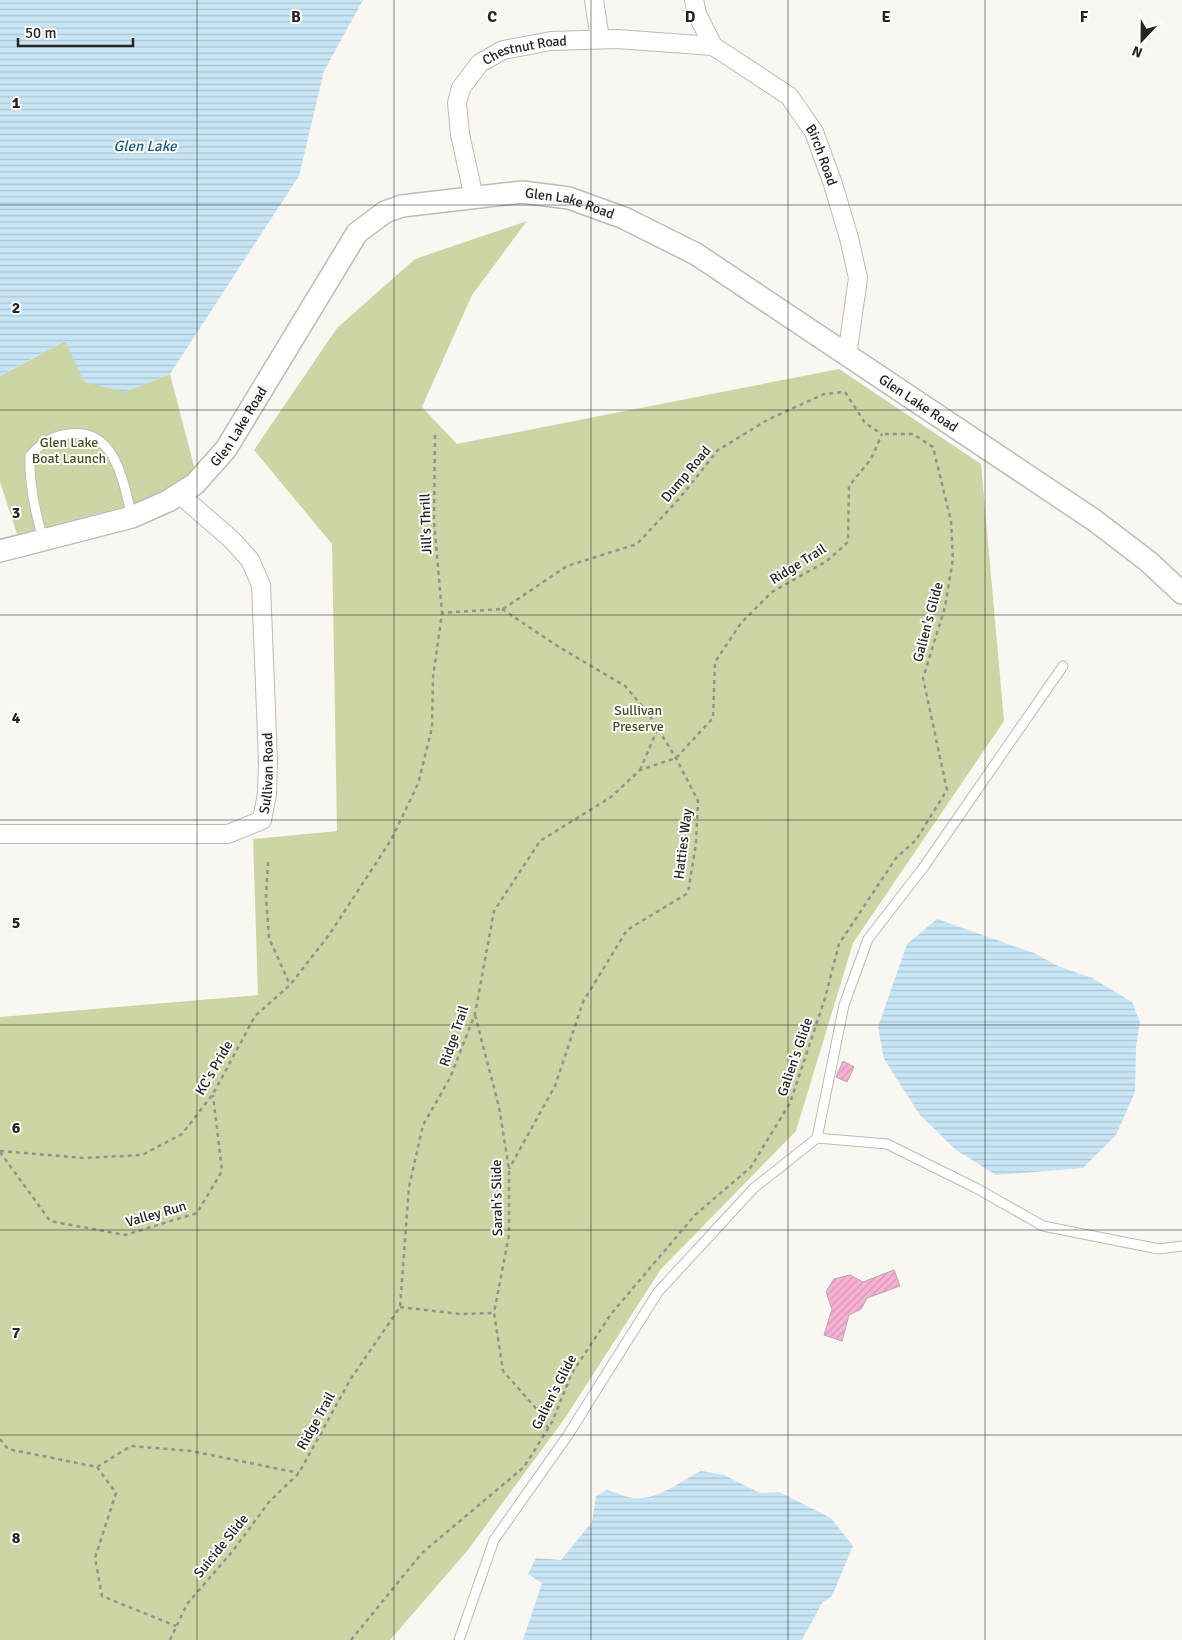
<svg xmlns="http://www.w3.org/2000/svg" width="1182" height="1640" font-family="Signika,sans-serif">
<defs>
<pattern id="water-rules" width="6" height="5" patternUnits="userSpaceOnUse" patternTransform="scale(1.25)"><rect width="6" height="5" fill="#c7e5f5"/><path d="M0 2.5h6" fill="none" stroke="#abc4d2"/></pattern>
<pattern id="building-hatch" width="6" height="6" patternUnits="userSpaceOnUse" patternTransform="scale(1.25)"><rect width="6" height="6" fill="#f9b1d5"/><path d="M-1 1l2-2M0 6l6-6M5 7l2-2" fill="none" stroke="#d598b7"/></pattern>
</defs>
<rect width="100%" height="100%" fill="#faf7f2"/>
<path fill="#ccd6a5" d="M 527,221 L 472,295 L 422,407 L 457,444 L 839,369 L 981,464 L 1004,721 L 853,943 L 796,1131 L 661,1269 L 565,1418 L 468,1550 L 390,1640 L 0,1640 L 0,1017 L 258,995 L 253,839 L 337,831 L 332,544 L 254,450 L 337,328 L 415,259 Z
M 65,341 L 125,392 L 170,374 L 195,470 L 180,487 L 146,501 L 17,534 L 0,482 L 0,376 Z"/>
<path fill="url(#water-rules)" d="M 0,0 L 363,0 L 324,71 L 299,176 L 170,374 L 125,392 L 84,382 L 65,341 L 0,376 Z
M 937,919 L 1034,953 L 1058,966 L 1092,978 L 1132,1002 L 1140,1022 L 1136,1047 L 1135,1092 L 1116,1135 L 1083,1168 L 996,1175 L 956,1150 L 920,1115 L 884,1059 L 878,1027 L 907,944 Z
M 701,1471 L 724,1475 L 760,1493 L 779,1492 L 831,1518 L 853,1546 L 832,1596 L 822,1603 L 802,1640 L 523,1640 L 542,1583 L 528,1574 L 536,1558 L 561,1560 L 592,1522 L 596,1496 L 607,1490 C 615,1492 625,1497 633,1498 C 658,1501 680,1481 701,1471 Z"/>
<path fill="url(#building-hatch)" stroke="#b0aaac" d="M 843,1061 L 854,1067 L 847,1082 L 836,1077 Z
M 894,1270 L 900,1286 L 867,1298 L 861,1309 L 849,1315 L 842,1341 L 824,1335 L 832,1309 L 826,1292 L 834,1279 L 850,1275 L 863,1282 Z"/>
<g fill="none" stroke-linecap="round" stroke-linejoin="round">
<g stroke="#bebbb7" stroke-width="11">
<path id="service" d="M 43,539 C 35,512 29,485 30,456 C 41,443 52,436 69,434 C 116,428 123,482 132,517
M 817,1138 L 887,1144 L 976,1188 L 1043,1226 L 1159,1249 L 1182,1246
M 459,1640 L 494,1540 L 568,1435 L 658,1292 L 754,1188 L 817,1138 L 844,1005 L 868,939 L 923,868 L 1063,666"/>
</g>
<g stroke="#bebbb7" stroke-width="20">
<g id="minor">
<path d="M 594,0 L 600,39"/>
<path id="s1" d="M 694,0 L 697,14 L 713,46 L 789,96 L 814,132 L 833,184 L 849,238 L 858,278 L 847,356"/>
<path id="s2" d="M 474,198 L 460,134 L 457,103 L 461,88 L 480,63 L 503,50 L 551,41 L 617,39 L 713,46"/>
<path id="s3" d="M 0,834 L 228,834 L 262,820 L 267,794 L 268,761 L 261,585 L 250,560 L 231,539 L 179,494"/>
</g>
</g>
<g stroke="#bebbb7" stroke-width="24">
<g id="tertiary">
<path id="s4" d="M 0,551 L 132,517 L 168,501 L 195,484 L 226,449 L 357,233 L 385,212 L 402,206 L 522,192 L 569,198 L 624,218 L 696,254 L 1094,520 L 1149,562 L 1182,593"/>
</g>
</g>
<path stroke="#94928e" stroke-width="2.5" stroke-dasharray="4 4" stroke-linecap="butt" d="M 435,435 L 434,521 L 442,613
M 502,609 L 559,647 L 625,686 L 648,713 L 676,758 L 698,801 L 696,843 L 688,893 L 627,930 L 583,1002 L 555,1086 L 509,1169
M 503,609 L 567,566 L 637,544 L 678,500 L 718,450 L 769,419 L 824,394 L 845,392 L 865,423 L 882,434
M 640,770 L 658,728
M 268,862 L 266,897 L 269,938 L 290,985
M 475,1015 L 499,1107 L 509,1169 L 509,1235 L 494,1313 L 503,1371 L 540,1413 L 548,1428
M 0,1151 L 84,1158 L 142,1155 L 182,1134 L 213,1094 L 255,1016 L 290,985 L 329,935 L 391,840 L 418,784 L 432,728 L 433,677 L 442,613 L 502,609
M 0,1152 L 50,1221 L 125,1235 L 197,1213 L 222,1171 L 213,1095
M 400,1307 L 460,1314 L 494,1313
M 0,1439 L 8,1449 L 97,1467 L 131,1446 L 191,1451 L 299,1473
M 97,1467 L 116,1493 L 95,1558 L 102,1596 L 176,1626
M 170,1640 L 187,1604 L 232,1552 L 269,1502 L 299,1473 L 350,1380 L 400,1307 L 409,1187 L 423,1125 L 450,1078 L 475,1014 L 494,911 L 540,841 L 611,797 L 640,770 L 676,758 L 713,718 L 715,662 L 741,623 L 772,592 L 827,561 L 848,542 L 849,486 L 871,459 L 882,434
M 351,1640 L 422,1553 L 524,1467 L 552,1422 L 572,1373 L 611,1314 L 695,1215 L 751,1167 L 790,1103 L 825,998 L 839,944 L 896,858 L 916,840 L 947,790 L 923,678 L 945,607 L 953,559 L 951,521 L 933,447 L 913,434 L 882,434"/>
<use href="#service" stroke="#fff" stroke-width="9"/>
<use href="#minor" stroke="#fff" stroke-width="18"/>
<use href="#tertiary" stroke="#fff" stroke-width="21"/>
</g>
<path fill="none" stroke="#262523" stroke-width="1" stroke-opacity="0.55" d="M 197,0 L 197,1640M 394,0 L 394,1640M 591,0 L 591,1640M 788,0 L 788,1640M 985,0 L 985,1640M 0,205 L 1182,205M 0,410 L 1182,410M 0,615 L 1182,615M 0,820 L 1182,820M 0,1025 L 1182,1025M 0,1230 L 1182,1230M 0,1435 L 1182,1435"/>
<g text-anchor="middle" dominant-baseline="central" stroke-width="4" stroke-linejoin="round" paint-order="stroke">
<g font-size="14" fill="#262523" stroke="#fff">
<text stroke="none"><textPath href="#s2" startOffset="191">Chestnut Road</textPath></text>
<text stroke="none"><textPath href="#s1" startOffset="209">Birch Road</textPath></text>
<text stroke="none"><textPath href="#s4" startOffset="730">Glen Lake Road</textPath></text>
<text stroke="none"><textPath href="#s4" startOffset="1135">Glen Lake Road</textPath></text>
<text stroke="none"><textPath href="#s4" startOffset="280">Glen Lake Road</textPath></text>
<text transform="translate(686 474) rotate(-50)">Dump Road</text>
<text transform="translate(426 524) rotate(-92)">Jill's Thrill</text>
<text transform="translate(798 564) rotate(-32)">Ridge Trail</text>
<text transform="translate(928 622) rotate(-75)">Galien's Glide</text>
<text stroke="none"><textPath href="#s3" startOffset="312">Sullivan Road</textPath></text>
<text transform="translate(683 844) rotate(-83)">Hatties Way</text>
<text transform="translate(454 1036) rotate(-71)">Ridge Trail</text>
<text transform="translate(795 1057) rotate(-71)">Galien's Glide</text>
<text transform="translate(214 1068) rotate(-60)">KC's Pride</text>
<text transform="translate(497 1198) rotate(-91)">Sarah's Slide</text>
<text transform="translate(156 1214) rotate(-16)">Valley Run</text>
<text transform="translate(554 1392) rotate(-63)">Galien's Glide</text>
<text transform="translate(316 1421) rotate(-61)">Ridge Trail</text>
<text transform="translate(221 1546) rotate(-51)">Suicide Slide</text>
</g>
<g font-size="14" fill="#48501c" stroke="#fff">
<text x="69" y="442">Glen Lake<tspan x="69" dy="16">Boat Launch</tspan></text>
<text x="638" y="710">Sullivan<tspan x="638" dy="16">Preserve</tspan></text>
</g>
<g font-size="15" font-style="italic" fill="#1c5a74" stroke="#fff">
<text x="145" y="146">Glen Lake</text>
</g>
</g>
<g font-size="16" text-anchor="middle" font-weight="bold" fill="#262523" stroke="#fff" stroke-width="4" stroke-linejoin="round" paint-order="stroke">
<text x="296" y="22">B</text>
<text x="492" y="22">C</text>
<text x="690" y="22">D</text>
<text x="886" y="22">E</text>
<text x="1084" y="22">F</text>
<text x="16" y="108">1</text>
<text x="16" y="313">2</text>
<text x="16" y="518">3</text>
<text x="16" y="723">4</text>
<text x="16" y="928">5</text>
<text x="16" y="1133">6</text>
<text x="16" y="1338">7</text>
<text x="16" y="1543">8</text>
</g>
<g transform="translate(1142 40) rotate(202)" stroke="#ffffff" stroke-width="4" paint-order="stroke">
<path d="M0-4L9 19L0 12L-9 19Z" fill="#262523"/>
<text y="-8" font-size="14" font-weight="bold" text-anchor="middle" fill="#262523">N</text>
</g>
<path d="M18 38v8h115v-8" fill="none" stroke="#262523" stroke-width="2.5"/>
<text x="25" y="38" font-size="15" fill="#262523" stroke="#ffffff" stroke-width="4" paint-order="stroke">50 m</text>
</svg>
